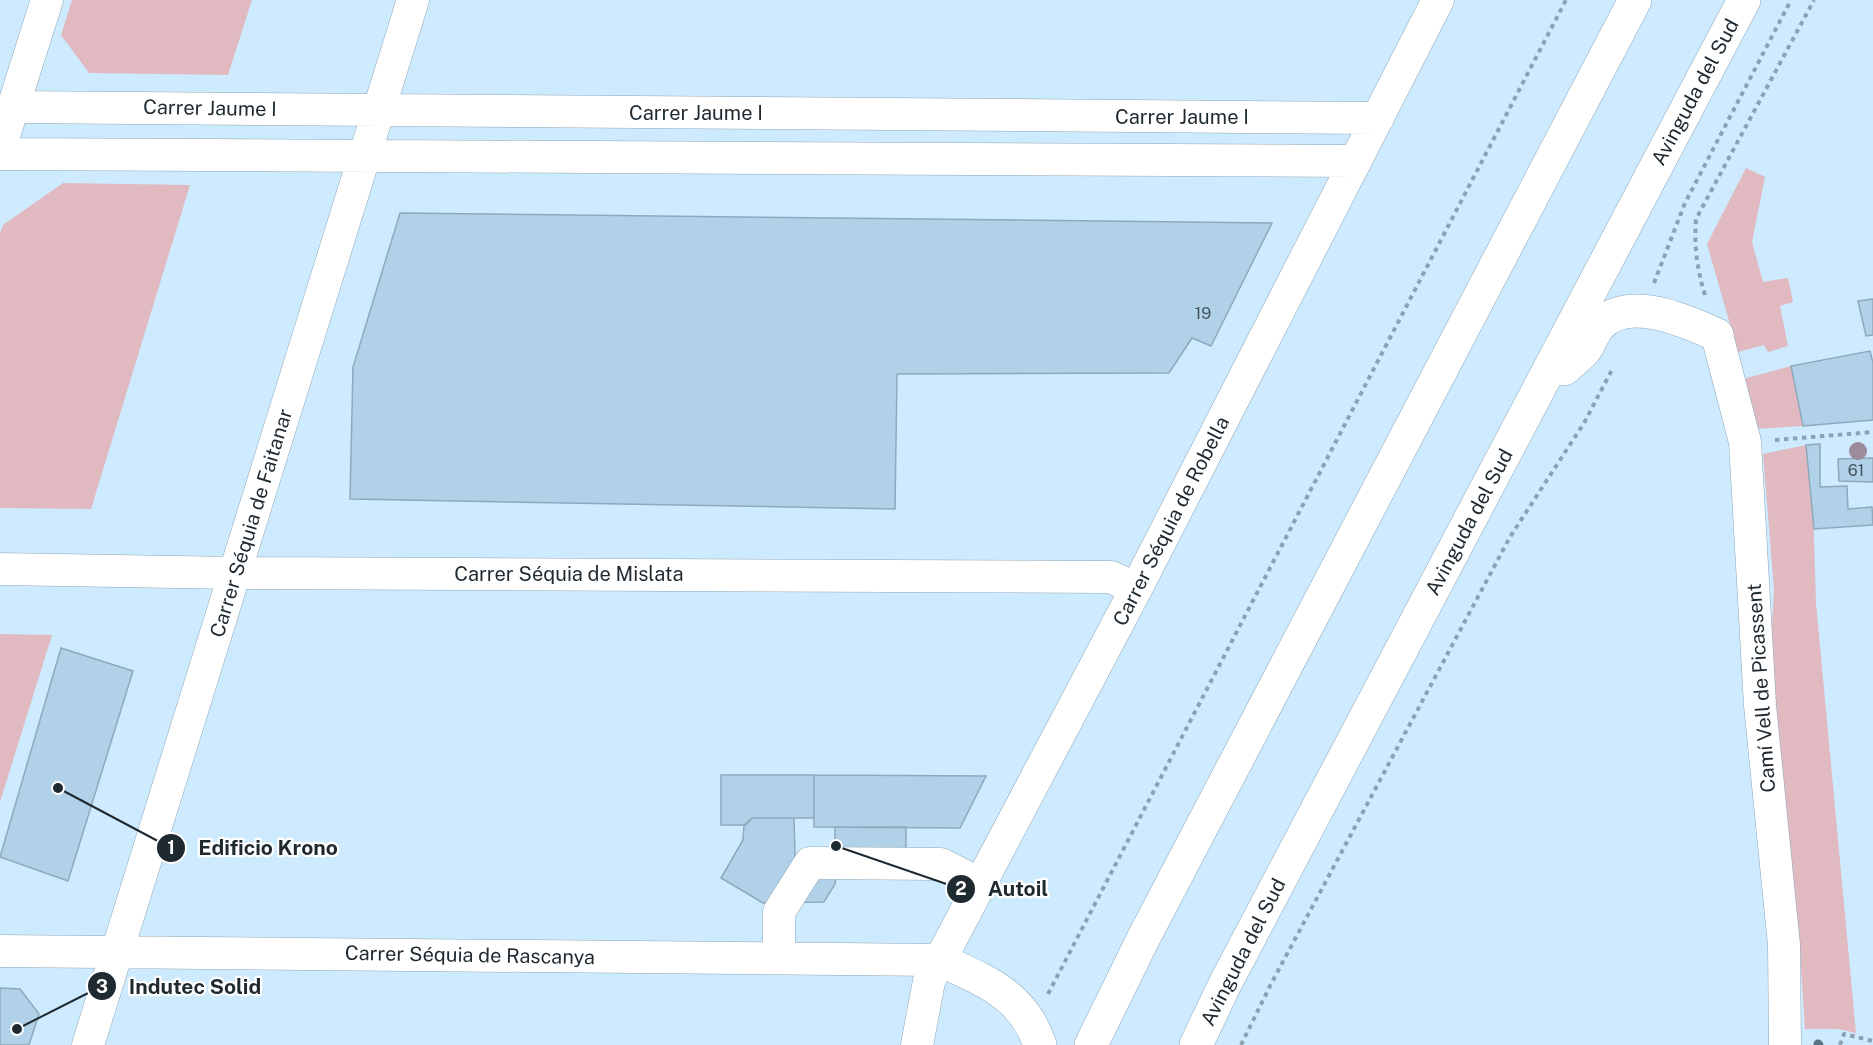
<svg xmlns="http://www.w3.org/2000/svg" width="1873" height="1045" font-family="'Public Sans',sans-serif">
<rect width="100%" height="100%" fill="#ceeafe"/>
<path fill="#e0bac0" d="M 72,0 L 252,0 L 228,75 L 89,73 L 61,35 Z
M 1746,168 L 1765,177 L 1752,242 L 1763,282 L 1788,278 L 1793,302 L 1780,306 L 1788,346 L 1768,352 L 1764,345 L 1738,352 L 1707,244 Z
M 63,183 L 190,185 L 91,509 L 0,508 L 0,233 L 3,225 Z
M 1791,366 L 1803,426 L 1753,429 L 1743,379 Z
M 1806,445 L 1813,507 L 1816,603 L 1856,1033 L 1838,1029 L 1805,1029 L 1798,923 L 1776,754 L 1770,660 L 1774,589 L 1763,454 Z
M 0,634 L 52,635 L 0,802 Z"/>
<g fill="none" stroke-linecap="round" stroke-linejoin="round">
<path stroke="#5a7383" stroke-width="9" d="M 1818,1044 L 1819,1045"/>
</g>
<path fill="#b1d1e8" stroke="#8ea9bb" stroke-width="1.5" d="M 400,213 L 1272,223 L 1211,346 L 1192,338 L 1169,373 L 897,374 L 895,509 L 350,499 L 353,367 Z
M 1873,299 L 1873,335 L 1866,336 L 1858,301 Z
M 1870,351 L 1873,363 L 1873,420 L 1803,426 L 1791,366 Z
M 1820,444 L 1820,487 L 1847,486 L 1848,509 L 1872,507 L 1873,525 L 1814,529 L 1806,445 Z
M 1873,458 L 1873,482 L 1839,481 L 1838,459 Z
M 61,648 L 133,671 L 68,881 L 0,857 Z
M 721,775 L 814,775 L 814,818 L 752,818 L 746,825 L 721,825 Z
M 814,775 L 986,776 L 960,828 L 814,827 Z
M 752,818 L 794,818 L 795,857 L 836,876 L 835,884 L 824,902 L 763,903 L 721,878 L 743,840 L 744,825 Z
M 835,827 L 906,827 L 906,850 L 835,848 Z
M 0,988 L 20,989 L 39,1014 L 29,1045 L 0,1045 Z"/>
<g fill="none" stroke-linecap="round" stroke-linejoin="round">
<g stroke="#8ca7b9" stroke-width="33">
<path id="minor" d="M 13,107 L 1378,118
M 0,148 L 47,0
M 0,154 L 1356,161
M 1717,335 L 1745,442 L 1760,705 L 1784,945 L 1785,1045
M 0,569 L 235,573 L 1111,577 L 1136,589
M 0,951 L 940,960
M 779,958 L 779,912 L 810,863 L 941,864 L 980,884
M 88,1045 L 413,0
M 917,1045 L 929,981 L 1136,589 L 1438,0"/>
</g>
<g stroke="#8ca7b9" stroke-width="34">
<path id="major" d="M 1564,369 C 1570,363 1579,357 1585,350 C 1590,343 1593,333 1599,326 C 1628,294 1686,321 1717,335
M 940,960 C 985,981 1023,994 1040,1045
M 1091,1045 L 1144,937 L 1635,0
M 1196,1045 L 1225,984 L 1744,0"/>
</g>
<path stroke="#8ca2b1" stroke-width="4" stroke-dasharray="4.5 4.5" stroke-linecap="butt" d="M 1654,283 L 1685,203 L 1791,0
M 1705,295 C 1697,269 1694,246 1696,219 L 1814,0
M 1775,440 L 1873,432
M 1048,994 L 1566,0
M 1241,1045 L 1271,984 L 1510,537 L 1584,423 L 1613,368
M 1840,1045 L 1844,1034 L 1873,1041"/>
<use href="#minor" stroke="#fff" stroke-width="32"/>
<use href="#major" stroke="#fff" stroke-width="33"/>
</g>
<circle fill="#9c8b9a" cx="1858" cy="451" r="9"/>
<g text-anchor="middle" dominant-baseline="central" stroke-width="4.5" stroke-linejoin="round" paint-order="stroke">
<g font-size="16" fill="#43535e">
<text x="1203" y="313">19</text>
<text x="1856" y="470">61</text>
</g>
<g font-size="20" fill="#1e2930" stroke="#fff">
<text transform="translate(1695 92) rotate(-62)">Avinguda del Sud</text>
<text transform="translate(210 108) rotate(1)">Carrer Jaume I</text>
<text x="696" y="113">Carrer Jaume I</text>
<text x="1182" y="117">Carrer Jaume I</text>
<text transform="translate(1171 521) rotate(-63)">Carrer Séquia de Robella</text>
<text transform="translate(1469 522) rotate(-62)">Avinguda del Sud</text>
<text transform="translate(251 523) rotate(-73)">Carrer Séquia de Faitanar</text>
<text x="569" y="574">Carrer Séquia de Mislata</text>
<text transform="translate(1761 688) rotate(-94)">Camí Vell de Picassent</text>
<text transform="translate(1243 952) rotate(-63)">Avinguda del Sud</text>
<text transform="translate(470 955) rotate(1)">Carrer Séquia de Rascanya</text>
</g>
</g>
<path fill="none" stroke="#1e2930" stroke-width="2" d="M58 788L171 848M836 846L961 889M17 1029L102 986"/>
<g fill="#1e2930" stroke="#fff" stroke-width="2">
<circle cx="58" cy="788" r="6"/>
<circle cx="836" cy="846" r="6"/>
<circle cx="17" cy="1029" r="6"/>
<circle cx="171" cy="848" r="15"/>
<circle cx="961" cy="889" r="15"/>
<circle cx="102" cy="986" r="15"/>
</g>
<g font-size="18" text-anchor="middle" font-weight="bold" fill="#fff">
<text x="171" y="854">1</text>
<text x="961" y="895">2</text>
<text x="102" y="993">3</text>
</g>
<g font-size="21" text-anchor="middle" font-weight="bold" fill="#1e2930" stroke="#fff" stroke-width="4.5" stroke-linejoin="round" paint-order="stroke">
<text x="268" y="855">Edificio Krono</text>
<text x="1018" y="896">Autoil</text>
<text x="195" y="994">Indutec Solid</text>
</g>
</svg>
